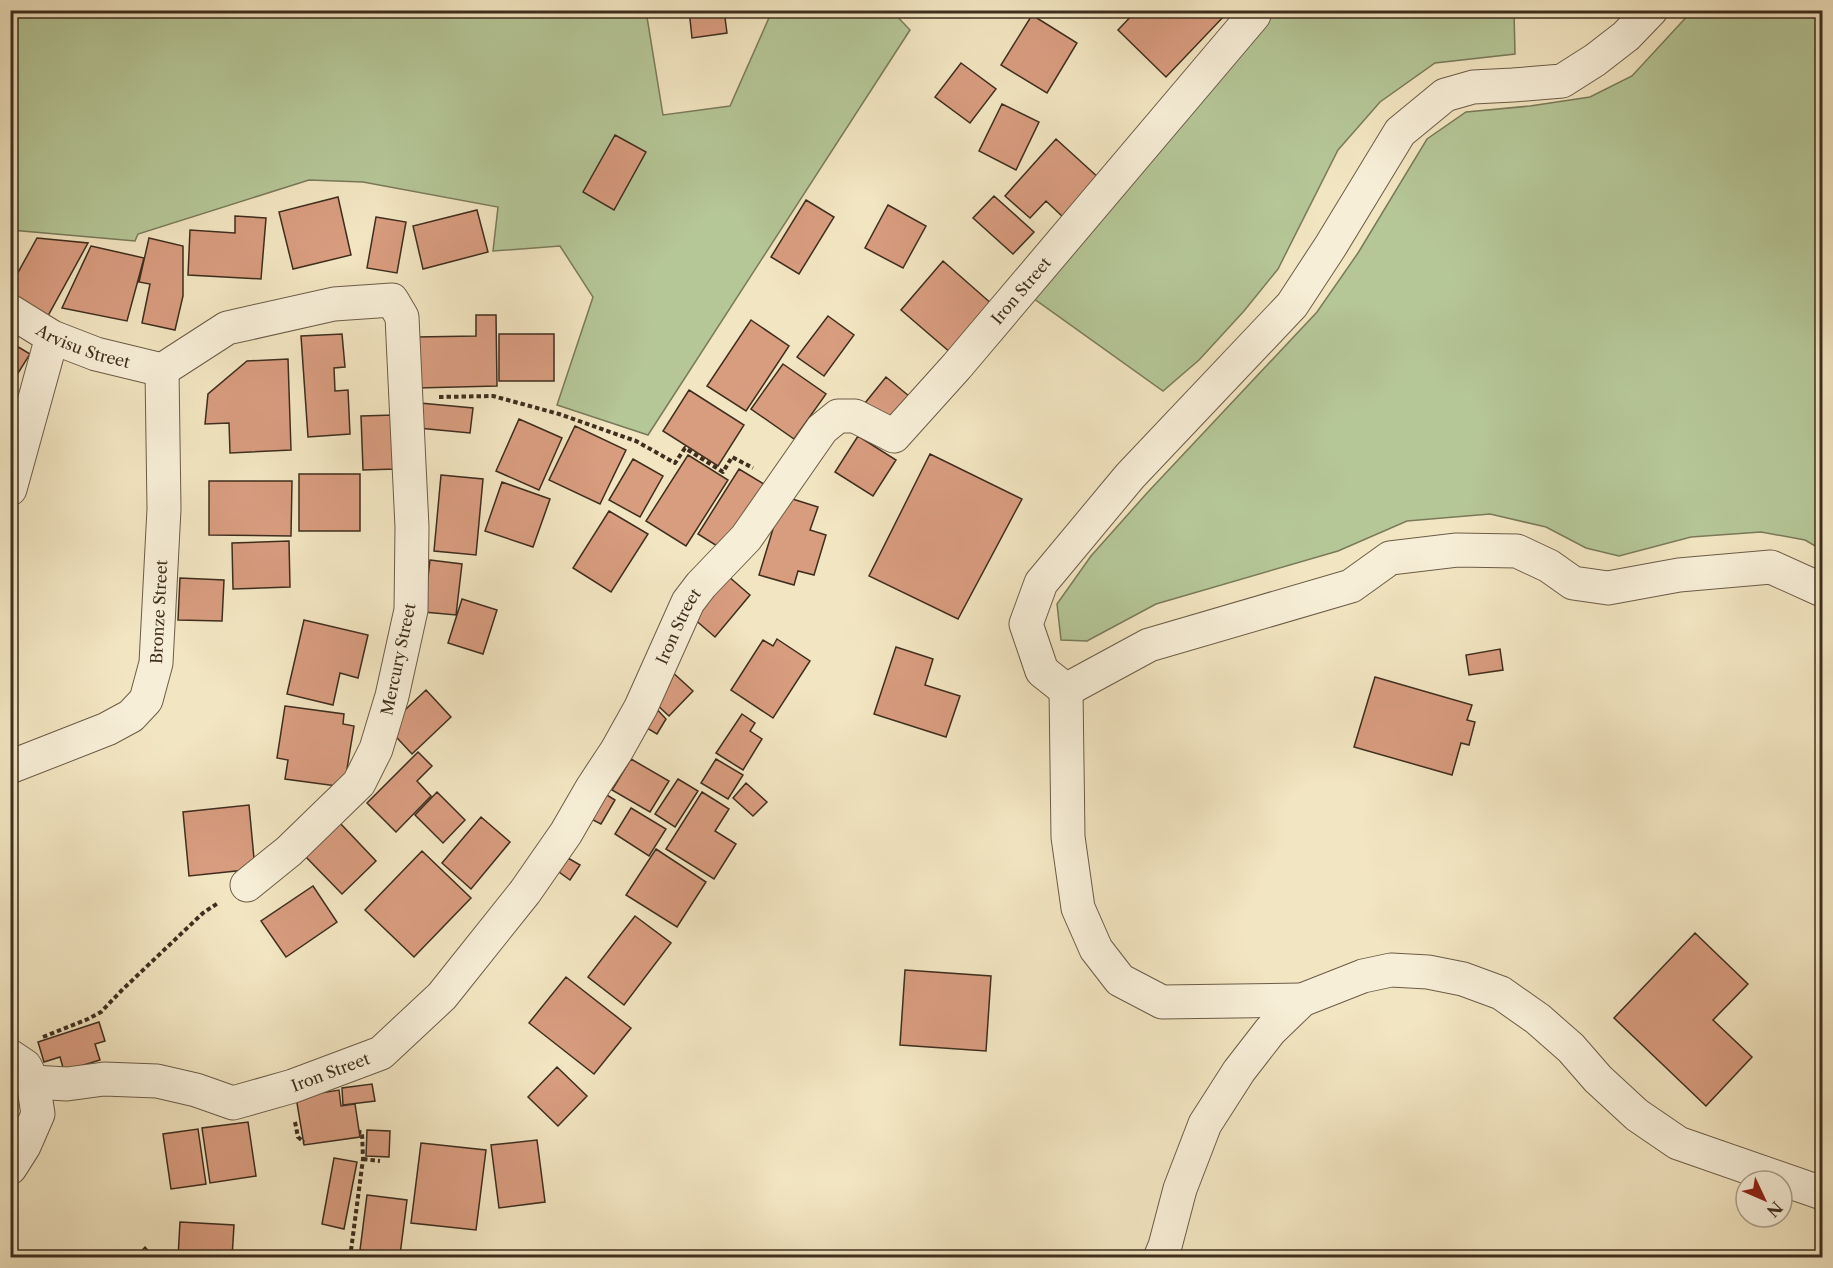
<svg xmlns="http://www.w3.org/2000/svg" width="1833" height="1268" font-family="'Libre Caslon Text',serif">
<rect width="100%" height="100%" fill="#f2e5c1"/>
<filter id="stains"><feTurbulence type="fractalNoise" baseFrequency=".00333" numOctaves="4"/><feColorMatrix values="0 0 0 0 .2 0 0 0 0 .09 0 0 0 0 .02 0 0 0 .5 -.17"/></filter>
<radialGradient id="worn" r=".72"><stop offset=".6" stop-color="#630" stop-opacity="0"/><stop offset="1" stop-color="#630" stop-opacity=".3"/></radialGradient>
<path fill="#b5c697" stroke="#7a7a5a" stroke-width="1.5" d="M 10,11 L 649,11 L 647,17 L 663,115 L 730,106 L 772,11 L 892,11 L 910,30 L 648,435 L 557,405 L 593,297 L 560,246 L 493,251 L 498,207 L 363,182 L 309,180 L 138,234 L 135,241 L 11,230 Z
M 1249,11 L 1514,11 L 1515,54 L 1435,63 L 1380,102 L 1338,150 L 1278,269 L 1244,311 L 1199,360 L 1163,391 L 1019,288 Z
M 1692,11 L 1822,11 L 1822,550 L 1805,540 L 1761,532 L 1691,537 L 1619,556 L 1586,548 L 1546,527 L 1490,514 L 1407,521 L 1338,551 L 1156,604 L 1087,641 L 1061,640 L 1057,604 L 1091,556 L 1147,493 L 1317,312 L 1358,253 L 1427,139 L 1466,112 L 1530,106 L 1590,97 L 1632,76 Z"/>
<path fill="#d89c7f" stroke="#3f2e1e" stroke-width="1.5" d="M 689,10 L 724,10 L 727,33 L 692,38 Z
M 1137,10 L 1225,10 L 1227,13 L 1166,77 L 1118,30 Z
M 1032,15 L 1077,43 L 1047,93 L 1001,65 Z
M 961,63 L 996,89 L 970,123 L 935,97 Z
M 1002,104 L 1039,122 L 1016,170 L 979,151 Z
M 615,135 L 646,152 L 614,210 L 583,192 Z
M 1056,139 L 1100,179 L 1064,218 L 1046,201 L 1030,218 L 1005,196 Z
M 994,196 L 1034,232 L 1013,254 L 973,218 Z
M 338,197 L 351,255 L 293,269 L 279,212 Z
M 806,200 L 834,217 L 799,274 L 771,257 Z
M 888,205 L 926,226 L 903,268 L 865,248 Z
M 477,210 L 488,252 L 423,269 L 413,226 Z
M 235,216 L 266,218 L 261,279 L 188,275 L 190,230 L 235,233 Z
M 376,217 L 406,222 L 397,273 L 367,268 Z
M 37,238 L 88,243 L 44,323 L 10,306 L 10,287 Z
M 149,238 L 183,246 L 183,296 L 175,330 L 142,323 L 150,284 L 139,282 Z
M 91,246 L 144,258 L 127,321 L 62,308 Z
M 943,261 L 993,305 L 951,353 L 901,310 Z
M 476,315 L 496,315 L 497,386 L 417,388 L 416,337 L 476,336 Z
M 828,316 L 854,335 L 824,376 L 797,357 Z
M 751,320 L 789,346 L 746,411 L 707,386 Z
M 342,334 L 345,367 L 334,368 L 335,391 L 348,390 L 350,434 L 308,437 L 301,336 Z
M 499,334 L 554,334 L 554,381 L 499,381 Z
M 10,342 L 30,354 L 10,386 Z
M 288,359 L 291,450 L 230,453 L 229,423 L 205,424 L 208,394 L 247,361 Z
M 783,364 L 826,394 L 794,439 L 751,409 Z
M 886,377 L 909,396 L 887,422 L 865,403 Z
M 689,390 L 744,425 L 718,466 L 663,431 Z
M 420,403 L 473,408 L 470,433 L 418,428 Z
M 394,415 L 396,469 L 363,470 L 361,416 Z
M 519,419 L 562,438 L 539,490 L 496,471 Z
M 575,426 L 626,450 L 600,504 L 549,480 Z
M 858,436 L 896,460 L 873,496 L 835,472 Z
M 930,454 L 1022,499 L 958,619 L 869,576 Z
M 688,455 L 728,480 L 686,546 L 646,521 Z
M 633,459 L 663,476 L 640,517 L 609,500 Z
M 739,469 L 767,486 L 725,551 L 698,534 Z
M 299,474 L 360,474 L 360,531 L 299,531 Z
M 441,475 L 483,479 L 476,555 L 434,551 Z
M 209,481 L 292,481 L 291,536 L 209,535 Z
M 502,482 L 550,499 L 533,547 L 485,531 Z
M 783,496 L 818,507 L 810,530 L 826,535 L 814,575 L 798,571 L 794,585 L 759,575 Z
M 609,511 L 648,534 L 611,592 L 573,568 Z
M 289,541 L 290,587 L 233,589 L 232,543 Z
M 430,560 L 462,564 L 456,615 L 424,612 Z
M 728,576 L 750,595 L 715,637 L 693,618 Z
M 180,578 L 224,580 L 222,621 L 178,620 Z
M 462,599 L 497,610 L 483,654 L 448,643 Z
M 304,620 L 368,635 L 358,678 L 340,673 L 333,705 L 287,694 Z
M 777,639 L 810,661 L 773,718 L 731,690 L 763,640 L 773,646 Z
M 896,647 L 933,659 L 925,685 L 960,696 L 946,737 L 874,714 Z
M 1500,649 L 1503,670 L 1469,675 L 1466,655 Z
M 670,670 L 693,691 L 669,716 L 653,701 Z
M 1375,677 L 1472,705 L 1467,720 L 1475,722 L 1469,745 L 1461,743 L 1452,775 L 1354,747 Z
M 426,690 L 451,717 L 412,754 L 387,727 Z
M 652,704 L 666,719 L 657,734 L 640,724 Z
M 285,706 L 344,714 L 343,724 L 354,726 L 344,787 L 285,779 L 288,760 L 277,758 Z
M 742,714 L 755,723 L 750,731 L 762,739 L 743,770 L 716,753 Z
M 418,752 L 432,766 L 417,781 L 431,796 L 396,832 L 367,803 Z
M 631,759 L 669,781 L 650,812 L 612,790 Z
M 716,759 L 743,775 L 728,799 L 701,783 Z
M 678,779 L 698,791 L 675,827 L 655,814 Z
M 746,783 L 767,802 L 753,816 L 733,798 Z
M 437,792 L 465,820 L 443,843 L 415,815 Z
M 602,792 L 615,800 L 601,824 L 587,817 Z
M 702,792 L 729,809 L 715,831 L 736,844 L 714,879 L 666,849 Z
M 249,805 L 255,869 L 189,876 L 183,812 Z
M 631,808 L 666,829 L 649,856 L 615,834 Z
M 481,817 L 510,842 L 471,889 L 442,863 Z
M 339,822 L 376,861 L 342,894 L 304,855 Z
M 656,849 L 706,882 L 677,927 L 626,895 Z
M 422,851 L 471,898 L 414,957 L 365,910 Z
M 568,858 L 580,865 L 570,880 L 559,872 Z
M 313,886 L 337,922 L 286,957 L 261,921 Z
M 635,916 L 671,943 L 624,1005 L 588,977 Z
M 1695,933 L 1748,984 L 1713,1020 L 1752,1057 L 1706,1106 L 1614,1018 Z
M 905,970 L 991,976 L 986,1051 L 900,1045 Z
M 566,977 L 631,1028 L 594,1074 L 529,1023 Z
M 99,1022 L 105,1041 L 95,1044 L 100,1060 L 64,1071 L 60,1057 L 44,1062 L 38,1042 Z
M 557,1067 L 587,1096 L 558,1126 L 528,1097 Z
M 372,1084 L 375,1101 L 343,1105 L 342,1088 Z
M 339,1090 L 341,1106 L 355,1104 L 360,1137 L 304,1145 L 296,1097 Z
M 248,1122 L 256,1176 L 210,1183 L 202,1128 Z
M 198,1129 L 206,1184 L 171,1189 L 163,1134 Z
M 367,1130 L 390,1131 L 389,1157 L 366,1156 Z
M 537,1140 L 545,1202 L 499,1208 L 491,1145 Z
M 421,1143 L 486,1150 L 476,1230 L 411,1223 Z
M 334,1158 L 357,1162 L 344,1229 L 322,1224 Z
M 367,1195 L 407,1200 L 400,1255 L 360,1250 Z
M 180,1222 L 234,1225 L 232,1258 L 178,1258 Z
M 145,1247 L 155,1258 L 135,1258 Z"/>
<g fill="none" stroke-linecap="round" stroke-linejoin="round">
<g stroke="#6c5c47" stroke-width="35">
<g id="minor">
<path id="s1" d="M 10,311 L 52,337 L 96,354 L 162,370"/>
<path d="M 162,370 L 227,328 L 334,304 L 392,300 L 402,317 L 412,527 L 411,610 L 392,696 L 376,749 L 359,783 L 289,851 L 247,885"/>
<path d="M 10,489 L 52,337"/>
<path d="M 1066,690 L 1042,671 L 1026,624 L 1041,583 L 1130,476 L 1292,305 L 1330,247 L 1400,132 L 1445,95 L 1473,87 L 1513,85 L 1562,81 L 1595,60 L 1626,36 L 1651,10"/>
<path d="M 1066,690 L 1149,645 L 1351,586 L 1390,558 L 1457,550 L 1517,551 L 1549,566 L 1573,583 L 1608,588 L 1679,575 L 1771,567 L 1822,590"/>
<path d="M 1066,690 L 1068,837 L 1078,908 L 1096,949 L 1120,980 L 1162,1002 L 1302,1000"/>
<path id="s2" d="M 10,767 L 107,729 L 131,716 L 146,700 L 156,663 L 164,509 L 162,370"/>
<path d="M 10,1056 L 25,1066 L 33,1082 L 38,1114 L 24,1146 L 10,1168"/>
<path id="s3" d="M 33,1082 L 67,1084 L 104,1079 L 157,1081 L 196,1090 L 233,1103 L 293,1086 L 381,1053 L 442,996 L 525,892 L 566,833 L 592,788 L 617,750 L 641,707 L 688,602 L 701,585 L 746,538 L 822,429 L 838,416 L 855,416 L 894,436 L 957,366 L 1254,15"/>
<path d="M 1160,1258 L 1165,1246 L 1180,1189 L 1205,1124 L 1239,1071 L 1270,1031 L 1302,1000 L 1363,976 L 1391,970 L 1428,972 L 1463,979 L 1501,993 L 1538,1019 L 1571,1048 L 1598,1079 L 1637,1115 L 1678,1143 L 1822,1193"/>
</g>
</g>
<path stroke="#3f2e1e" stroke-width="4" stroke-dasharray="4.5 3" stroke-linecap="butt" d="M 439,397 L 493,396 L 559,414 L 636,441 L 675,463 L 685,448 L 723,472 L 732,457 L 753,468
M 43,1037 L 88,1019 L 101,1012 L 122,990 L 203,913 L 218,903
M 295,1122 L 298,1137 L 304,1142
M 363,1159 L 380,1161
M 350,1258 L 363,1159 L 362,1132 L 359,1132"/>
<use href="#minor" stroke="#f7eed7" stroke-width="33"/>
</g>
<g text-anchor="middle" dominant-baseline="central" stroke-width="4.5" stroke-linejoin="round" paint-order="stroke">
<g font-size="16" fill="#3f2e1e" stroke="#f7eed7">
<text stroke="none"><textPath href="#s3" startOffset="1404">Iron Street</textPath></text>
<text stroke="none"><textPath href="#s1" startOffset="82">Arvisu Street</textPath></text>
<text stroke="none"><textPath href="#s2" startOffset="243">Bronze Street</textPath></text>
<text stroke="none"><textPath href="#s3" startOffset="884">Iron Street</textPath></text>
<text transform="translate(398 659) rotate(-78)">Mercury Street</text>
<text stroke="none"><textPath href="#s3" startOffset="306">Iron Street</textPath></text>
</g>
</g>
<rect width="1833" height="1268" fill="none" stroke="#f2e5c1" stroke-width="36"/>
<rect x="12" y="12" width="1809" height="1244" fill="none" stroke="#3f2e1e" stroke-width="3"/>
<rect x="18" y="18" width="1797" height="1232" fill="none" stroke="#3f2e1e" stroke-width="1.5"/>
<g transform="translate(1764 1199) rotate(134)"><circle r="28" fill="#f7eed7" stroke="#ada18d" stroke-width="1.5"/>
<path d="M0-4.5L10 22L0 15L-10 22Z" fill="#8f2418"/>
<text y="-9" font-size="16" font-weight="bold" text-anchor="middle" fill="#3f2e1e">N</text>
</g>
<rect width="100%" height="100%" filter="url(#stains)"/>
<rect width="100%" height="100%" fill="url(#worn)"/>
</svg>
